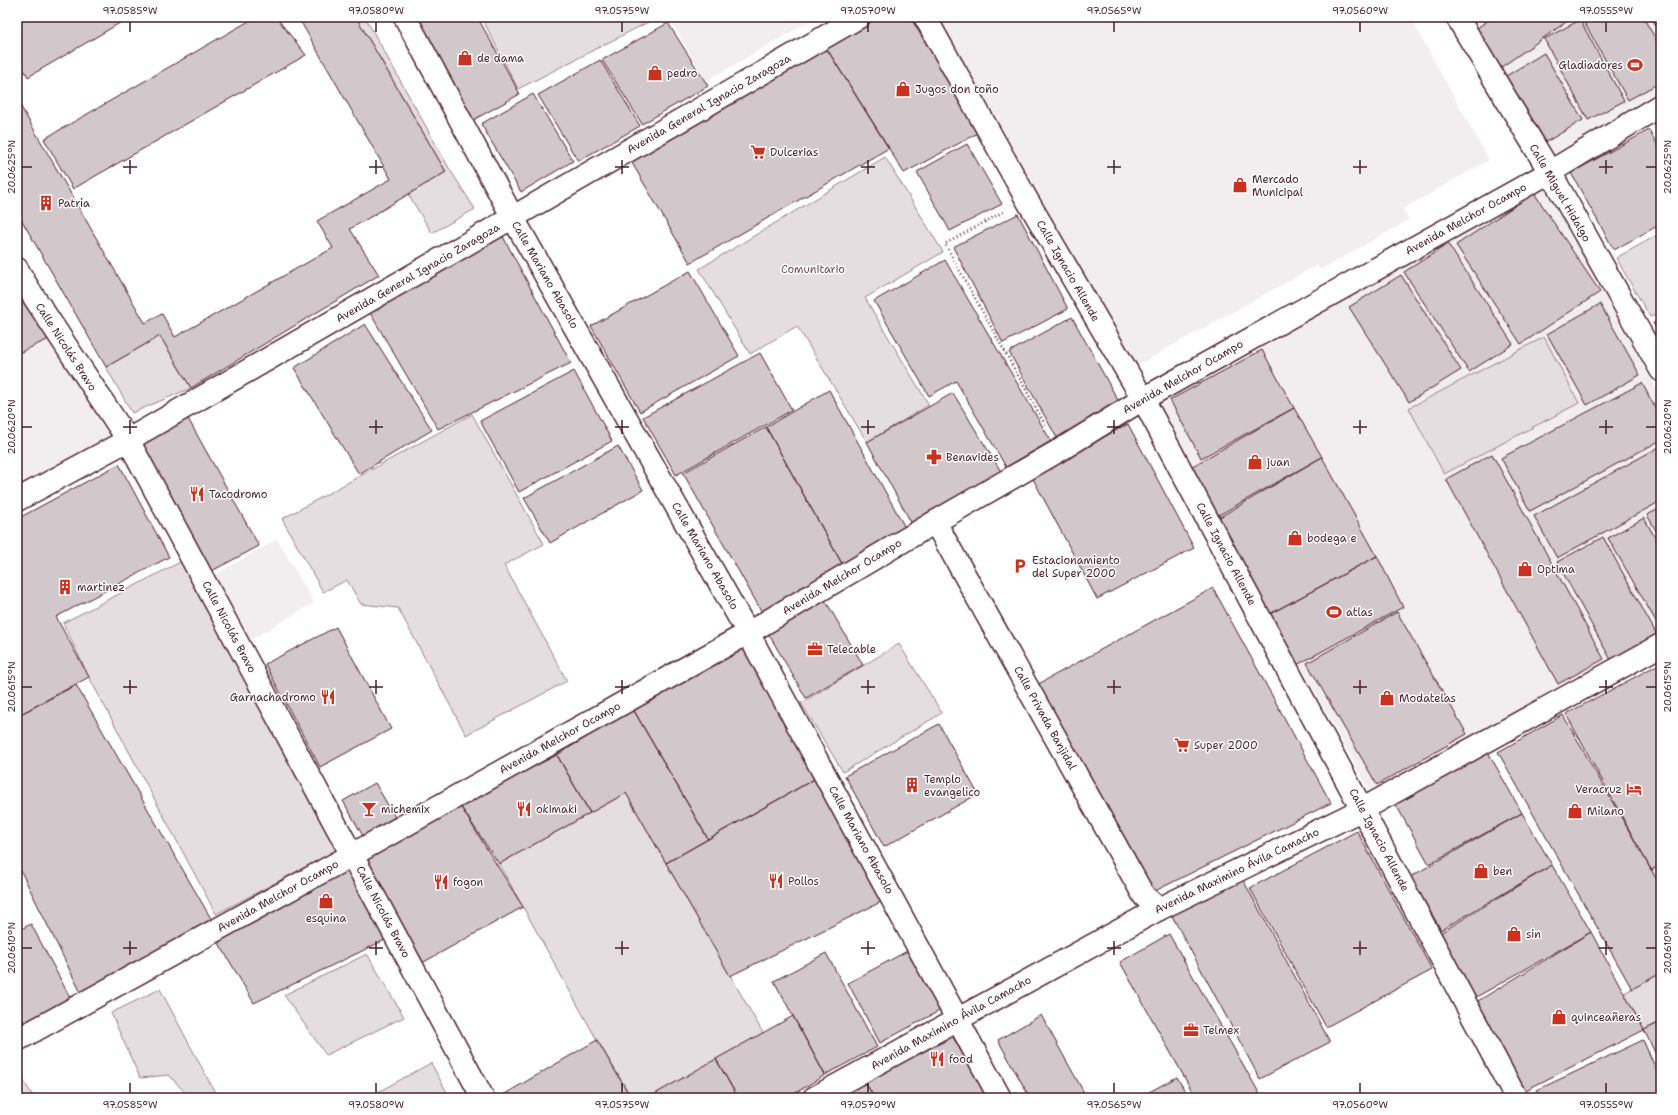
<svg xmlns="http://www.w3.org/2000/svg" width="1678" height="1115" font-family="'Shantell Sans',sans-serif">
<rect width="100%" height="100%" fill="#fff"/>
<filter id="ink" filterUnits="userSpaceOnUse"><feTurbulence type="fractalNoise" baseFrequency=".025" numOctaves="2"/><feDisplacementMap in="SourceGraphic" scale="8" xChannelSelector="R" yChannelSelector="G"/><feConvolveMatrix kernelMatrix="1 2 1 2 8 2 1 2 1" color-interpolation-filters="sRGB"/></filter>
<g filter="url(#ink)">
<path fill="#f2eeef" d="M 678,17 L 817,17 L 706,81 L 671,21 Z
M 939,17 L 1410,17 L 1489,160 L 1403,209 L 1409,220 L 1320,270 L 1317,265 L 1136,366 Z
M 1471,17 L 1661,17 L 1661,97 L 1553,154 Z
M 1661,114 L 1661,140 L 1649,120 Z
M 1544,187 L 1661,397 L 1661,637 L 1369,790 L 1158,407 Z
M 53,337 L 117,440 L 17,491 L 17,354 Z
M 277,539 L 314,603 L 250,640 L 213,576 Z"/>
<path fill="#e5dee0" stroke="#987e86" d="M 356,17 L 365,17 L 449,168 L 475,209 L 432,233 L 408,194 L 446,172 Z
M 489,17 L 658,17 L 518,89 L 483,20 Z
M 885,157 L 943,252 L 865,298 L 929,405 L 867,442 L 797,326 L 750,354 L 699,269 Z
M 1661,233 L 1661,311 L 1650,317 L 1616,258 Z
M 160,336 L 191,388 L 132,413 L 106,367 Z
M 1544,337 L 1579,403 L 1444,474 L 1409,408 Z
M 472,414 L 544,544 L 504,565 L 567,681 L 466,735 L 398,608 L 361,604 L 347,580 L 323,592 L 282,519 Z
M 186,559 L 338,850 L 216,914 L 89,677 L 63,623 Z
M 899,644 L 942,713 L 843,772 L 801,703 Z
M 626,793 L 763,1033 L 648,1098 L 632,1098 L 597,1040 L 499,864 Z
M 1661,865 L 1661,887 L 1651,870 Z
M 367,954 L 404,1017 L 326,1055 L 284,995 Z
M 1661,973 L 1661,1021 L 1644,1030 L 1624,993 Z
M 160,989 L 218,1098 L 190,1098 L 169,1075 L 140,1078 L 111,1013 Z
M 431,1063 L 450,1098 L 425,1098 L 424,1097 L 421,1098 L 367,1098 Z
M 23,1080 L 34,1098 L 17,1098 L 17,1083 Z"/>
<path fill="#d2c7cb" stroke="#4a1f2b" d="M 17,17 L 130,17 L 28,77 L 17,58 Z
M 256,17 L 276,17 L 306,55 L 73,189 L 44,139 Z
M 298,17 L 356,17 L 446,172 L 350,229 L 379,275 L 191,388 L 160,336 L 106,367 L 17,212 L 17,100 L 145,323 L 162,314 L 175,337 L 333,248 L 317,221 L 391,179 Z
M 421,17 L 485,17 L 479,20 L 520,94 L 466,124 L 411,22 Z
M 874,17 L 910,17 L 980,132 L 904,173 L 825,46 Z
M 1493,17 L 1571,17 L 1572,18 L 1500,68 L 1474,30 Z
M 1581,17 L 1643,17 L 1661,48 L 1661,82 L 1628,100 Z
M 1651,17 L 1661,17 L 1661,34 Z
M 1580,20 L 1624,101 L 1588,120 L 1544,39 Z
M 668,23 L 708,86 L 642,124 L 602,60 Z
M 825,46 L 889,148 L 690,263 L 628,156 Z
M 1544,53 L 1583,120 L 1546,142 L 1506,76 Z
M 600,60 L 640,126 L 578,161 L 538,95 Z
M 533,94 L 573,161 L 521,192 L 481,124 Z
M 1649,130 L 1661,151 L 1661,224 L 1614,250 L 1571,173 Z
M 967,144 L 1002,204 L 950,231 L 917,172 Z
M 1534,193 L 1600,292 L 1521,344 L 1456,245 Z
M 1018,214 L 1068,309 L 1003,343 L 953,247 Z
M 500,231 L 571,363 L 438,429 L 366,306 Z
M 1448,244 L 1513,344 L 1469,372 L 1404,272 Z
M 945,260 L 1051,441 L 1006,467 L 956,381 L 929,396 L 874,301 Z
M 690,271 L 739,356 L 640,412 L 591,326 Z
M 1401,275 L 1461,370 L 1409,402 L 1349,307 Z
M 25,294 L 53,337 L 17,354 L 17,299 Z
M 1600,304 L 1640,375 L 1587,405 L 1547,334 Z
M 1072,317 L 1120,404 L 1057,438 L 1009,352 Z
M 1661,319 L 1661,337 L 1653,323 Z
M 365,324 L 432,430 L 359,474 L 294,368 Z
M 1262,350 L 1294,408 L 1201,458 L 1170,400 Z
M 760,353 L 792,410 L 676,475 L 643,417 Z
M 574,371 L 612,441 L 519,492 L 480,421 Z
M 1642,383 L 1661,419 L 1661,440 L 1530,511 L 1501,458 Z
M 829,390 L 907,531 L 845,569 L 766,427 Z
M 953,393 L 1002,473 L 913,526 L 867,442 Z
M 1294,408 L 1322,457 L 1217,516 L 1189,468 Z
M 186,415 L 259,546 L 208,573 L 136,443 Z
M 1128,424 L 1194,548 L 1097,599 L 1031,475 Z
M 766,427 L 845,569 L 763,614 L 683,473 Z
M 618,446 L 643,490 L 550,543 L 524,498 Z
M 1661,446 L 1661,501 L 1557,558 L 1534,516 Z
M 1492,454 L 1604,659 L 1558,684 L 1446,479 Z
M 1322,457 L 1377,556 L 1266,616 L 1213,521 Z
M 119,464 L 169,557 L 56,617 L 89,677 L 17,716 L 17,519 Z
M 1661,508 L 1661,539 L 1647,515 Z
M 1644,518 L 1661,548 L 1661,630 L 1608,538 Z
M 1603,537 L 1657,635 L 1611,660 L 1557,562 Z
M 1377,556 L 1403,607 L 1295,666 L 1266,616 Z
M 1213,588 L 1331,803 L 1147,895 L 1033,687 Z
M 825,600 L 863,665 L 806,698 L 768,633 Z
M 1397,612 L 1467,734 L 1377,785 L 1307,663 Z
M 336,627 L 391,729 L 320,767 L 265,664 Z
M 743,647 L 818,777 L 708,839 L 633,709 Z
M 1661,663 L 1661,865 L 1651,870 L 1566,714 Z
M 76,685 L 213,922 L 82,995 L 17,863 L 17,716 Z
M 633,709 L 708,839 L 666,863 L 626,793 L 590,813 L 557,755 Z
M 1563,715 L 1661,887 L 1661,973 L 1632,989 L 1498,752 Z
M 939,724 L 978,794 L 884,847 L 845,776 Z
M 1488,752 L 1522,813 L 1429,864 L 1395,803 Z
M 557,755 L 590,813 L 499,864 L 459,804 Z
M 818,777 L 885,900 L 730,976 L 666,863 Z
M 375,783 L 395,817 L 363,836 L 343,801 Z
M 459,804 L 523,907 L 422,963 L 360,857 Z
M 1522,813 L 1552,865 L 1441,930 L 1410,877 Z
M 1357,831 L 1432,970 L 1326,1027 L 1250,888 Z
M 350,864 L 389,938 L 254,1003 L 216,938 Z
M 1552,865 L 1591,932 L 1471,1000 L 1437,935 Z
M 1241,876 L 1330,1042 L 1260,1079 L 1171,914 Z
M 31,924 L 72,1001 L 26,1026 L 17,1010 L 17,931 Z
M 1591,932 L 1644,1030 L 1522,1092 L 1473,1004 Z
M 1169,934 L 1262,1098 L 1196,1098 L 1120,962 Z
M 909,950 L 941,1010 L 880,1043 L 848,983 Z
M 826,953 L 877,1047 L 825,1075 L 774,981 Z
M 17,1010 L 26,1026 L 17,1030 Z
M 1041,1015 L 1087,1098 L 1030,1098 L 998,1040 Z
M 793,1016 L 825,1075 L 787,1098 L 738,1098 L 716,1059 Z
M 1661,1022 L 1661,1065 L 1644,1030 Z
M 953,1037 L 988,1098 L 875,1098 L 864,1081 Z
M 597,1040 L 631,1098 L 505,1098 L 503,1095 Z
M 1643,1040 L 1661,1080 L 1661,1098 L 1541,1098 L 1537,1090 Z
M 716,1059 L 738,1098 L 648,1098 Z
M 1177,1077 L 1189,1098 L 1138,1098 Z
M 864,1081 L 875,1098 L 837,1098 Z"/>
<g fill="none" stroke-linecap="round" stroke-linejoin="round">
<g stroke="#4a1f2b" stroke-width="25">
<path id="minor" d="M 405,17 L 513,218 L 748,633 L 1000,1098
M 925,17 L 1026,198 L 1143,399 L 1516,1098
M 17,500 L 128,440 L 859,17
M 935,522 L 1144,896 L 1159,909"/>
</g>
<g stroke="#4a1f2b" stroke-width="25">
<path id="tertiary" d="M 1457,17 L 1550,172 L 1661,370
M 17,269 L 28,288 L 128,440 L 483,1098
M 17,1040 L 352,855 L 748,633 L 935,522 L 1060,450 L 1143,399 L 1550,172 L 1661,105"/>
</g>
<g stroke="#4a1f2b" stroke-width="25">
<path id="primary" d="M 814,1098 L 1159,909 L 1363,809 L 1661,645"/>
</g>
<path stroke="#4a1f2b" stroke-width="2.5" stroke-dasharray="1 3" stroke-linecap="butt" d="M 1003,212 L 945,244 L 1046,426"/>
<use href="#minor" stroke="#fff" stroke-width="22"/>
<use href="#tertiary" stroke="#fff" stroke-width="22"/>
<use href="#primary" stroke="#fff" stroke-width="22"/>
</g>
</g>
<path fill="none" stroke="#4a1f2b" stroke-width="1.5" d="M 130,22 L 130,32M 376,22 L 376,32M 622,22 L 622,32M 868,22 L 868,32M 1114,22 L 1114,32M 1360,22 L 1360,32M 1606,22 L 1606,32M 130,160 L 130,174M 376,160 L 376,174M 622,160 L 622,174M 868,160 L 868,174M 1114,160 L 1114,174M 1360,160 L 1360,174M 1606,160 L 1606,174M 22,167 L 32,167M 123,167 L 137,167M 369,167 L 383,167M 615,167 L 629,167M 861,167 L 875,167M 1107,167 L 1121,167M 1353,167 L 1367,167M 1599,167 L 1613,167M 1646,167 L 1656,167M 130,420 L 130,434M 376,420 L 376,434M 622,420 L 622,434M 868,420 L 868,434M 1114,420 L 1114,434M 1360,420 L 1360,434M 1606,420 L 1606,434M 22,427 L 32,427M 123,427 L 137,427M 369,427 L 383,427M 615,427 L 629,427M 861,427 L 875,427M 1107,427 L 1121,427M 1353,427 L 1367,427M 1599,427 L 1613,427M 1646,427 L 1656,427M 130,680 L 130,694M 376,680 L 376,694M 622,680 L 622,694M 868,680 L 868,694M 1114,680 L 1114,694M 1360,680 L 1360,694M 1606,680 L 1606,694M 22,687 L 32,687M 123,687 L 137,687M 369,687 L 383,687M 615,687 L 629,687M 861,687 L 875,687M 1107,687 L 1121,687M 1353,687 L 1367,687M 1599,687 L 1613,687M 1646,687 L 1656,687M 130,941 L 130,955M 376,941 L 376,955M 622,941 L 622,955M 868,941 L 868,955M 1114,941 L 1114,955M 1360,941 L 1360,955M 1606,941 L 1606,955M 22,948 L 32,948M 123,948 L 137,948M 369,948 L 383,948M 615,948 L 629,948M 861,948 L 875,948M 1107,948 L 1121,948M 1353,948 L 1367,948M 1599,948 L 1613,948M 1646,948 L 1656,948M 130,1083 L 130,1093M 376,1083 L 376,1093M 622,1083 L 622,1093M 868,1083 L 868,1093M 1114,1083 L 1114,1093M 1360,1083 L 1360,1093M 1606,1083 L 1606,1093"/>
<defs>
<g id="shop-bare" transform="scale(1.2)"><path d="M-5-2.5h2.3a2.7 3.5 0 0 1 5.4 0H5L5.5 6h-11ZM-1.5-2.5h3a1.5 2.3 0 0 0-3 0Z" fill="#c8321e" stroke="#fff" stroke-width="2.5" paint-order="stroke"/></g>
<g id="stadium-bare" transform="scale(1.2)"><path d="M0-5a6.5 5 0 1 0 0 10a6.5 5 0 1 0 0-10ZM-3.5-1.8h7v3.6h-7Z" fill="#c8321e" stroke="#fff" stroke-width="2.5" paint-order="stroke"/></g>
<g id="supermarket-bare" transform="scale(1.2)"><path d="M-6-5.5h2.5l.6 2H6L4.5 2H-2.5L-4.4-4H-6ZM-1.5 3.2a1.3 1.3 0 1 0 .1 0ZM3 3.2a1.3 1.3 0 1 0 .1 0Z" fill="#c8321e" stroke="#fff" stroke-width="2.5" paint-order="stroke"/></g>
<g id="building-bare" transform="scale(1.2)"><path d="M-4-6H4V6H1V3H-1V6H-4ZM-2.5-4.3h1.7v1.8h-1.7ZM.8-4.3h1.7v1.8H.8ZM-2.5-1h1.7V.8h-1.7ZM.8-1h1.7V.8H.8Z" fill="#c8321e" stroke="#fff" stroke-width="2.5" paint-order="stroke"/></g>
<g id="pharmacy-bare" transform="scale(1.2)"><path d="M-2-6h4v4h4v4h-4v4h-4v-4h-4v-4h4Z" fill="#c8321e" stroke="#fff" stroke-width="2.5" paint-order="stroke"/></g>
<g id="restaurant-bare" transform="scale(1.2)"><path d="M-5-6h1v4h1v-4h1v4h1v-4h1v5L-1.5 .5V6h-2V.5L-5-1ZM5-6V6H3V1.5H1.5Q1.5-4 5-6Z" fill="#c8321e" stroke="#fff" stroke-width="2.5" paint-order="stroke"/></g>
<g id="parking-bare" transform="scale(1.2)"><path d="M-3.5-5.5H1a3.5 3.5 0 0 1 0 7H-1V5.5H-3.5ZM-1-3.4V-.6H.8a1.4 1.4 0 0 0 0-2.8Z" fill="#c8321e" stroke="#fff" stroke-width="2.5" paint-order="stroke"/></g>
<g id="office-bare" transform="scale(1.2)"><path d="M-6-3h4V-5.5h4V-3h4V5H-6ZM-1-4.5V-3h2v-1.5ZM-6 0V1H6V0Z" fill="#c8321e" stroke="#fff" stroke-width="2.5" paint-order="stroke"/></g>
<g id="hotel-bare" transform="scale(1.2)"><path d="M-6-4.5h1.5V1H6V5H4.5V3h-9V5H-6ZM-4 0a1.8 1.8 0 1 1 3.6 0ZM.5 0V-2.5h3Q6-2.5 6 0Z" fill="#c8321e" stroke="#fff" stroke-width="2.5" paint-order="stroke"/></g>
<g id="bar-bare" transform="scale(1.2)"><path d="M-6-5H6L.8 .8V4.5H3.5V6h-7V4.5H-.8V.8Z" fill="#c8321e" stroke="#fff" stroke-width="2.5" paint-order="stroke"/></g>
</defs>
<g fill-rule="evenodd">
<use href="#shop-bare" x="465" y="58"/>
<use href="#stadium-bare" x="1635" y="65"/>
<use href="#shop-bare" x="655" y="73"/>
<use href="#shop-bare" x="903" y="89"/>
<use href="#supermarket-bare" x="758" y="152"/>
<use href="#shop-bare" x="1240" y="185"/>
<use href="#building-bare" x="46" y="203"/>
<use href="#pharmacy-bare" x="934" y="457"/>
<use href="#shop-bare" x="1255" y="462"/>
<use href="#restaurant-bare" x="197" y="494"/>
<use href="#shop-bare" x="1295" y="538"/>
<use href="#parking-bare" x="1020" y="566"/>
<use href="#shop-bare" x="1525" y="569"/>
<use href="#building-bare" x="65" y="587"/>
<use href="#stadium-bare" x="1334" y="612"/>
<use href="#office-bare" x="815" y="649"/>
<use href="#restaurant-bare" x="328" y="697"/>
<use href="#shop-bare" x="1387" y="698"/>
<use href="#supermarket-bare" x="1182" y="745"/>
<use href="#building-bare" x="912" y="785"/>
<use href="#hotel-bare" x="1634" y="789"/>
<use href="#bar-bare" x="369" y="809"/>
<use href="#restaurant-bare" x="524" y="809"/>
<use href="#shop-bare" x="1575" y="811"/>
<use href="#shop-bare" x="1481" y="871"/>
<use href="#restaurant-bare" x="776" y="881"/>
<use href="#restaurant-bare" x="441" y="882"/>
<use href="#shop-bare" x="326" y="901"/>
<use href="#shop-bare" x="1514" y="934"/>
<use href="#shop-bare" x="1559" y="1017"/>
<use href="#office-bare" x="1191" y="1030"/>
<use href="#restaurant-bare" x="937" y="1059"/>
</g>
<g text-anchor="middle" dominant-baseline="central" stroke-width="3" stroke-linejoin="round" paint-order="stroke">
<g font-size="11" fill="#4a1f2b" stroke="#fff" text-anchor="start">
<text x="477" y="58">de dama</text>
<text x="1623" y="65" text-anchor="end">Gladiadores</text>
<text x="667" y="73">pedro</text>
<text x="915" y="89">Jugos don toño</text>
<text x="770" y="152">Dulcerias</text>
<text x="1252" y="179">Mercado<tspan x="1252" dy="13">Municipal</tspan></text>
<text x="58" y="203">Patria</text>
<text x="946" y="457">Benavides</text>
<text x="1267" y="462">juan</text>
<text x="209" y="494">Tacodromo</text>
<text x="1307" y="538">bodega e</text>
<text x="1032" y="560">Estacionamiento<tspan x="1032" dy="13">del Super 2000</tspan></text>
<text x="1537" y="569">Optima</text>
<text x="77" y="587">martinez</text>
<text x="1346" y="612">atlas</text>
<text x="827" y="649">Telecable</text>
<text x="316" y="697" text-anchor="end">Garnachadromo</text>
<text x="1399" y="698">Modatelas</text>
<text x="1194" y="745">Super 2000</text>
<text x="924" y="779">Templo<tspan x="924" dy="13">evangelico</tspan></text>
<text x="1622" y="789" text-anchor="end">Veracruz</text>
<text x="381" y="809">michemix</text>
<text x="536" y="809">okimaki</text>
<text x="1587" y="811">Milano</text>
<text x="1493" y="871">ben</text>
<text x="788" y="881">Pollos</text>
<text x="453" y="882">fogon</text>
<text x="326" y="918" text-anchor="middle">esquina</text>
<text x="1526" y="934">sin</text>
<text x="1571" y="1017">quinceañeras</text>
<text x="1203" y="1030">Telmex</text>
<text x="949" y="1059">food</text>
</g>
<g font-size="11" fill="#4a1f2b" stroke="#fff">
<text transform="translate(709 104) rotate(-30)">Avenida General Ignacio Zaragoza</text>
<text transform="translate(1560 193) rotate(60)">Calle Miguel Hidalgo</text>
<text transform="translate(1466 219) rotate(-29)">Avenida Melchor Ocampo</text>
<text transform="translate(1068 271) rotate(60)">Calle Ignacio Allende</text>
<text transform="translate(418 273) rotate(-30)">Avenida General Ignacio Zaragoza</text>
<text transform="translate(545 275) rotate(60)">Calle Mariano Abasolo</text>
<text transform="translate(66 347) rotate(57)">Calle Nicolás Bravo</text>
<text transform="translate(1183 377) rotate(-30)">Avenida Melchor Ocampo</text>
<text transform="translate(1226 554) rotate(62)">Calle Ignacio Allende</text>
<text transform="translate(705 556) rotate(60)">Calle Mariano Abasolo</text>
<text transform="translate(842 577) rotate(-31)">Avenida Melchor Ocampo</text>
<text transform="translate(229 627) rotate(62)">Calle Nicolás Bravo</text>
<text transform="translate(1045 718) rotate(61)">Calle Privada Banjidal</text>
<text transform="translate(560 738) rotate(-29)">Avenida Melchor Ocampo</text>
<text transform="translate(861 840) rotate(61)">Calle Mariano Abasolo</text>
<text transform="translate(1379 840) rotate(62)">Calle Ignacio Allende</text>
<text transform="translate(1237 871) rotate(-26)">Avenida Maximino Ávila Camacho</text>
<text transform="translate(278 896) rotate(-29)">Avenida Melchor Ocampo</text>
<text transform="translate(383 912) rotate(62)">Calle Nicolás Bravo</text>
<text transform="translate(951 1023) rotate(-29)">Avenida Maximino Ávila Camacho</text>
</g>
<g font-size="11" fill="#714f58" stroke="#fff">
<text x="813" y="269">Comunitario</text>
</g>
</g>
<rect width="1678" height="1115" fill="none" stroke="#fff" stroke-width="44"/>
<rect x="22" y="22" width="1634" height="1071" fill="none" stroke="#4a1f2b" stroke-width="1.5"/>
<g font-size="10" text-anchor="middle" fill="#4a1f2b">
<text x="130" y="14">97.0585°W</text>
<text x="376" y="14">97.0580°W</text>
<text x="622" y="14">97.0575°W</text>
<text x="868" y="14">97.0570°W</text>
<text x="1114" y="14">97.0565°W</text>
<text x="1360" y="14">97.0560°W</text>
<text x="1606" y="14">97.0555°W</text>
<text transform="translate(11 167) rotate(-90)" y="4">20.0625°N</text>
<text transform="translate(1667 167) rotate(-90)" y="4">20.0625°N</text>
<text transform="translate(11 427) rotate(-90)" y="4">20.0620°N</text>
<text transform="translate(1667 427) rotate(-90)" y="4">20.0620°N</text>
<text transform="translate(11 687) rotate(-90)" y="4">20.0615°N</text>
<text transform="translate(1667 687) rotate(-90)" y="4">20.0615°N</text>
<text transform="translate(11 948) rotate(-90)" y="4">20.0610°N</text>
<text transform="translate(1667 948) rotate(-90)" y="4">20.0610°N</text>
<text x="130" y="1108">97.0585°W</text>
<text x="376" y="1108">97.0580°W</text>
<text x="622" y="1108">97.0575°W</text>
<text x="868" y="1108">97.0570°W</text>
<text x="1114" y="1108">97.0565°W</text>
<text x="1360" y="1108">97.0560°W</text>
<text x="1606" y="1108">97.0555°W</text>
</g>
</svg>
